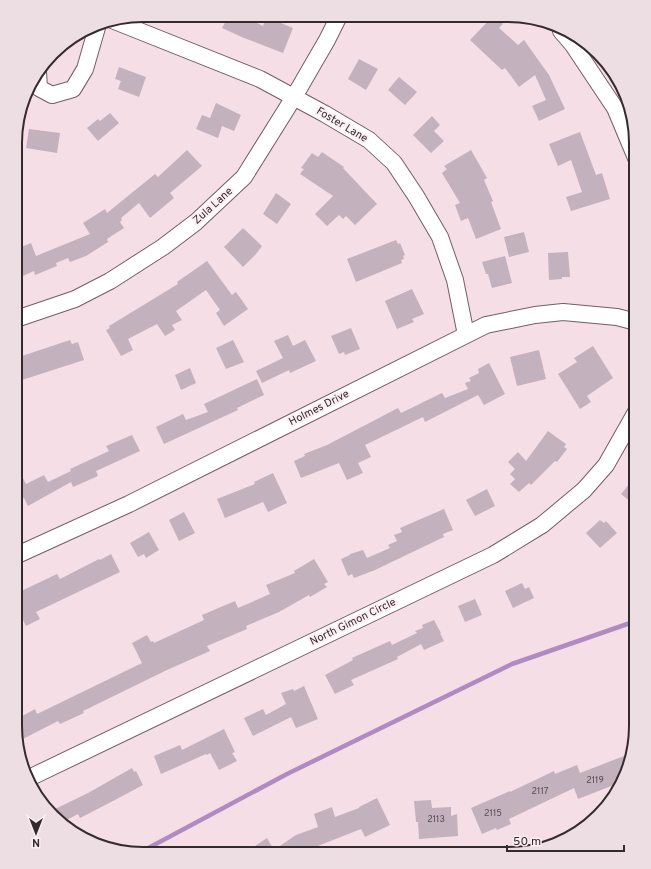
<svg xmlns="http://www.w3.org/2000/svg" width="651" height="869" font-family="Overpass,sans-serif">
<rect width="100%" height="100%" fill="#f6dee6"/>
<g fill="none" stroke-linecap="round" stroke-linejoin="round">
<path stroke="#b08bc1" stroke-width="4.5" d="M 139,853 L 287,774 L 512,664 L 636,621"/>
</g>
<path fill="#c3b1be" d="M 229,15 L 241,15 L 263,26 L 266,17 L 293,28 L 283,53 L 244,38 L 222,28 Z
M 493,16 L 495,16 L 503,24 L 499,28 L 518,45 L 524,40 L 549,75 L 565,109 L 539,121 L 532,106 L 546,100 L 535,75 L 519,87 L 505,68 L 502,70 L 470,40 Z
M 359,59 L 378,69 L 366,90 L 348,79 Z
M 119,67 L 146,77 L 139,97 L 118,89 L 121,81 L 115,79 Z
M 399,77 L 417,92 L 405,105 L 388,90 Z
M 216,103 L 241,115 L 234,131 L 222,126 L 218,138 L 196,129 L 202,115 L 210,118 Z
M 110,113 L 119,123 L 98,141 L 87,128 L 98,119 L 100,121 Z
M 432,116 L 440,125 L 434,131 L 444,141 L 431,153 L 413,135 Z
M 29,129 L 60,133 L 57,153 L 26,148 Z
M 580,132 L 596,175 L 602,173 L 610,199 L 571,211 L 566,197 L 582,192 L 571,160 L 558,166 L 549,144 Z
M 187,150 L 202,166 L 170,193 L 174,198 L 150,218 L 139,203 L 121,218 L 122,220 L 120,222 L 124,228 L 107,239 L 108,242 L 86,256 L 70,262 L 68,258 L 56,263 L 57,266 L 35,275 L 34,271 L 16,279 L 16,249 L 31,243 L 36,256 L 90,234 L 83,223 L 105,209 L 107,213 L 155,174 L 158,177 Z
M 471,150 L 487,178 L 484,180 L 493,201 L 491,202 L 501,229 L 476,239 L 468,218 L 461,221 L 455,205 L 460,203 L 442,173 L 447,169 L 444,166 Z
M 322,152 L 344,167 L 343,168 L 377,204 L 355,225 L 346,216 L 343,219 L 339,215 L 327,226 L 315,214 L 333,196 L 300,174 L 304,169 L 301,168 L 312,153 L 318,157 Z
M 276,193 L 291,204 L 277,224 L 263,214 Z
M 243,228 L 262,246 L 256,254 L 243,267 L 224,247 Z
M 524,232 L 529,252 L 509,257 L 504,237 Z
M 396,240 L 398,244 L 400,243 L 405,255 L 403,256 L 404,259 L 401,260 L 402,263 L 356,282 L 347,259 Z
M 568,252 L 570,277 L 562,277 L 562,279 L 549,280 L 548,253 Z
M 505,256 L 512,283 L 492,288 L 488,274 L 486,274 L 482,262 Z
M 207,261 L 232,295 L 236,292 L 248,309 L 224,326 L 216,313 L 220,310 L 206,290 L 176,311 L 182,320 L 172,325 L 175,330 L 165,336 L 157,324 L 128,339 L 133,350 L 121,356 L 106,330 L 110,328 L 109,326 L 178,284 L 177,282 Z
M 412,289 L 424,314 L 412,319 L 414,322 L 397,329 L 385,301 Z
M 351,328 L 360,349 L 345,355 L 344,352 L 339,354 L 331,336 Z
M 288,335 L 293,346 L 305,340 L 316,361 L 290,373 L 289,370 L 262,383 L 256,371 L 283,358 L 274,341 Z
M 70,340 L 72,344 L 78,342 L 84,360 L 22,380 L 21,377 L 16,379 L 16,358 Z
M 233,340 L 244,362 L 226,369 L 216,348 Z
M 593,346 L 613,378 L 587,396 L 591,402 L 580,409 L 558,374 L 577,362 L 574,358 Z
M 539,350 L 546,379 L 517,386 L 510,357 Z
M 489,363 L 505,394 L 484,405 L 478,395 L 425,422 L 423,417 L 365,445 L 371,457 L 358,463 L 363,473 L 347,480 L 339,463 L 301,478 L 294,461 L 305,456 L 304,454 L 327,445 L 398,408 L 401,413 L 442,393 L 445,398 L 468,389 L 465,383 L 471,381 L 469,378 L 479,373 L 478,369 Z
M 190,368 L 196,383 L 181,390 L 175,375 Z
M 257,379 L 264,395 L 237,408 L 238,410 L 164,444 L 156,427 L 183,414 L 186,420 L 208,412 L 204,404 Z
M 548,431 L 566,444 L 564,447 L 567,449 L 557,462 L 555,461 L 531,485 L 529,483 L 519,492 L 510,484 L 515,479 L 510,474 L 515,469 L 508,462 L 518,452 L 526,461 Z
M 132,435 L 140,451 L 96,471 L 98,476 L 73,487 L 71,482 L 28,506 L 24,498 L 15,502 L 16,465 L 26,484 L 44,475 L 48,482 L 71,471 L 70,469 L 109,451 L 106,446 Z
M 273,473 L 287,503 L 268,512 L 263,502 L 225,518 L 217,499 L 255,484 L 254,482 Z
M 636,476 L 636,506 L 621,494 Z
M 487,489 L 495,506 L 475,516 L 466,500 Z
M 444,509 L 453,530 L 443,534 L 444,537 L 375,570 L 354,578 L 352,574 L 348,576 L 341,559 L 350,555 L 350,554 L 363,550 L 367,558 L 390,548 L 388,545 L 397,541 L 394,535 L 402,532 L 400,528 Z
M 184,512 L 195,533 L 179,541 L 169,520 Z
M 600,520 L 604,523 L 606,521 L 617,533 L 600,548 L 586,533 Z
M 149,532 L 159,550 L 146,558 L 144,554 L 138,557 L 130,543 Z
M 111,554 L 120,572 L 36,612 L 40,619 L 26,626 L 22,618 L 20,619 L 15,610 L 15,594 L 57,574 L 60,579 L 99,559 L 100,560 Z
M 314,559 L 328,582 L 324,584 L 327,587 L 310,597 L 309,595 L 279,612 L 246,626 L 247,629 L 207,646 L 210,651 L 167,670 L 83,711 L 84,713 L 60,724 L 58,721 L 19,741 L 15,720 L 35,709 L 37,714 L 142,663 L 132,643 L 147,635 L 151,642 L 153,641 L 154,643 L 204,620 L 202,615 L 235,601 L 238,608 L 270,594 L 266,585 L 295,573 L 294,571 Z
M 522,583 L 525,589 L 529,587 L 534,598 L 513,608 L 505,591 Z
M 475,599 L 482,615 L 465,622 L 458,606 Z
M 434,620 L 441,633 L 440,633 L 444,641 L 424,650 L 421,644 L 397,657 L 398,659 L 351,680 L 354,685 L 335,694 L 325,675 L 353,660 L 352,658 L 390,641 L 392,645 L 417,633 L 415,631 L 423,628 L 422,625 Z
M 304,686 L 318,719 L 296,728 L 291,717 L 253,736 L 244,718 L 263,709 L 266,715 L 286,704 L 281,693 L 293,689 L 294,691 Z
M 224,729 L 235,752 L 232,753 L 237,761 L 219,770 L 210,753 L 207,755 L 206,754 L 161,774 L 154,756 L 180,745 L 182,750 Z
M 629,754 L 619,783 L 578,799 L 574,788 L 509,819 L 511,824 L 497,830 L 496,828 L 482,834 L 471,808 L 510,791 L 510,792 L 554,771 L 555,774 L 577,765 L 580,773 Z
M 132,768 L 134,772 L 136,771 L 143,785 L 113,801 L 80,818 L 78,814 L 63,822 L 53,810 L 88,793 Z
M 377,798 L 390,825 L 365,837 L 361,829 L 300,853 L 245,853 L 267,838 L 274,850 L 296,835 L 318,827 L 314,814 L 332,807 L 335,817 L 359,808 L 359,807 Z
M 431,800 L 432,808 L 451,807 L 451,816 L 457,814 L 458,836 L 419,839 L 418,822 L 416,822 L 414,801 Z"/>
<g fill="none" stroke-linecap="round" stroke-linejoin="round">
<g stroke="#725e65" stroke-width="18">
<path id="minor" d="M 112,20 L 260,79 L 325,114 L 369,140 L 394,163 L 416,196 L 440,237 L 455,280 L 466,335
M 561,31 L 573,45 L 615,108 L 636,158
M 38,72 L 39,88 L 52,95 L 73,89 L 85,69 L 98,24
M 16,319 L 75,299 L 110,281 L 163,247 L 196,222 L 244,177 L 294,97 L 327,40 L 339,16
M 15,556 L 129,504 L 486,325 L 535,315 L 563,312 L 617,317 L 636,322
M 27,779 L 493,555 L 542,525 L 584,490 L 606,465 L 636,412"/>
</g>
<use href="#minor" stroke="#fff" stroke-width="16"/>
</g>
<g text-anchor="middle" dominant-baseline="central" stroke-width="4" stroke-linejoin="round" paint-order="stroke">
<g font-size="9" fill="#584c52">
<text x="595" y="780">2119</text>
<text x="540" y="791">2117</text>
<text x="493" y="813">2115</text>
<text x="436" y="819">2113</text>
</g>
<g font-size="11" fill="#342b2e" stroke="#fceef3">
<text transform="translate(342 125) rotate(31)">Foster Lane</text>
<text transform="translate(213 206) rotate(-42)">Zula Lane</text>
<text transform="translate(319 408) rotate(-27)">Holmes Drive</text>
<text transform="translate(353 622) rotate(-26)">North Gimon Circle</text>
</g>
</g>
<path d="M0 0H651V869H0ZM143 22H508A121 121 0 0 1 629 143V726A121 121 0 0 1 508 847H143A121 121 0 0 1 22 726V143A121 121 0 0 1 143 22Z" fill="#ecdee3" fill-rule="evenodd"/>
<path fill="none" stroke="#342b2e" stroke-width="2" d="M143 22H508A121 121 0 0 1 629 143V726A121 121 0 0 1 508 847H143A121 121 0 0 1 22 726V143A121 121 0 0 1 143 22Z"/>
<g transform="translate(36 833) rotate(180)" stroke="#fceef3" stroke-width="3" paint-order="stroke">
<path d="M0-3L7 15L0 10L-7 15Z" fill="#342b2e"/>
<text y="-6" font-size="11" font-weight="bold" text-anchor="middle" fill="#342b2e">N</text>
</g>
<path d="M507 845v6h117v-6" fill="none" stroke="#342b2e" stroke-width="2"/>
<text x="513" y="845" font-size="12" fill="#342b2e" stroke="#fceef3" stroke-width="3" paint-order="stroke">50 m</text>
</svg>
